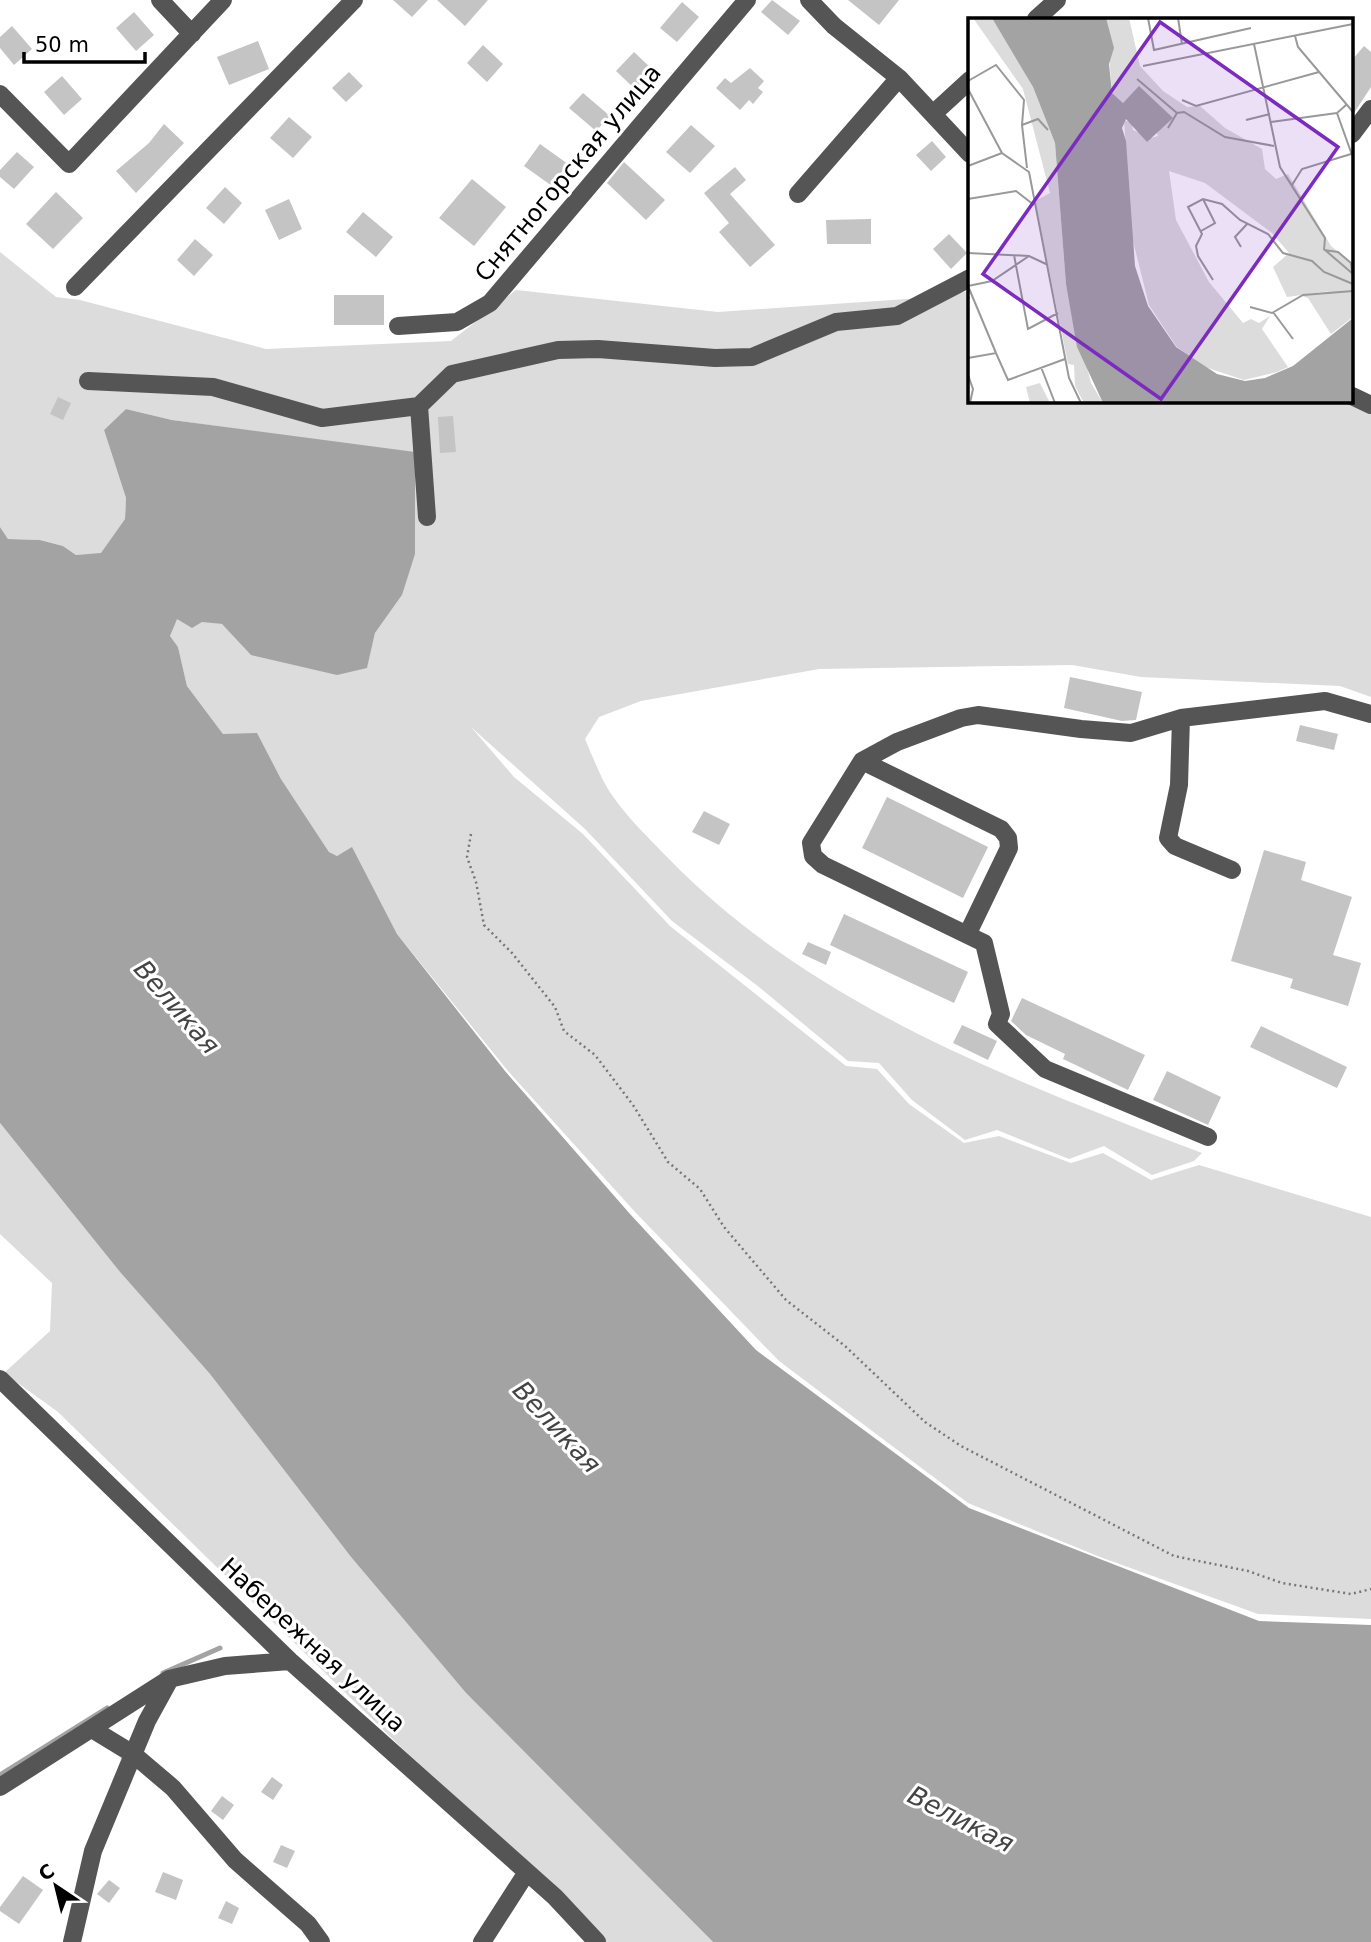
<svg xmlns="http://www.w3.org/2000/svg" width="1371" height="1942" font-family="'DejaVu Sans',sans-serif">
<rect width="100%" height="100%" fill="#fff"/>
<path fill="#dcdcdc" d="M 0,252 L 56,297 L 80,300 L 266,349 L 451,341 L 516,290 L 718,312 L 935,297 L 970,291 L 970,401 L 1371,400 L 1371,697 L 1340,686 L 1141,677 L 1072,665 L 819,669 L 641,701 L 599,717 L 585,739 C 591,753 597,768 604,782 C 619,810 647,836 669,859 C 812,1006 1014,1081 1202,1153 L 1194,1161 L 1152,1175 L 1104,1146 L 1069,1159 L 997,1130 L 965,1140 L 912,1100 L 879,1063 L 848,1061 L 759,987 L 672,921 L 585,829 L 471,727 L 514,777 L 583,834 L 670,926 L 846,1066 L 877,1069 L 909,1104 L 964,1143 L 999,1136 L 1071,1163 L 1103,1153 L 1151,1180 L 1199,1165 L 1371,1217 L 1371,1619 L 1258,1614 L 1100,1557 L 968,1503 L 779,1361 L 635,1212 L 508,1071 L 397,934 L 352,848 L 337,856 L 329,852 L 281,779 L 257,734 L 223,734 L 187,686 L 178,647 L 170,636 L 176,618 L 222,624 L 234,635 L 367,667 L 375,633 L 402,595 L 415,453 L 172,420 L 126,409 L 104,430 L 126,498 L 125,519 L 101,554 L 76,555 L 63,546 L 40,540 L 8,539 L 0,527 Z
M 0,1123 L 120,1272 L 210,1374 L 351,1557 L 466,1693 L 713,1942 L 604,1942 L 562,1892 L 406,1752 L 58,1412 L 4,1373 L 50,1331 L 52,1283 L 0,1234 Z"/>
<path fill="#a3a3a3" d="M 126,409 L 172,420 L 415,452 L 415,554 L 402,595 L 375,633 L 367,668 L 337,675 L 251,655 L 222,624 L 202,622 L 192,628 L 177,619 L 170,636 L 178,647 L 187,686 L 223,734 L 257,733 L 281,779 L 329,852 L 337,856 L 352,847 L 397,934 L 505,1071 L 630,1214 L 756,1350 L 969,1508 L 1259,1621 L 1371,1625 L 1371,1942 L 713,1942 L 466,1693 L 351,1557 L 210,1374 L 120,1272 L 0,1123 L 0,527 L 8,539 L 40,540 L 63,546 L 76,555 L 101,553 L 125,519 L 126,498 L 104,430 Z"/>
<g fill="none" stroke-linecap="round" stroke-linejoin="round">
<path stroke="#a3a3a3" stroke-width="5" d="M 163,1673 L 220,1648
M 0,1775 L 107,1708"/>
</g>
<path fill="#c4c4c4" d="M 393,0 L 428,0 L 412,17 Z
M 437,0 L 488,0 L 465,26 Z
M 772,0 L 800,21 L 788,35 L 761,12 Z
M 848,0 L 899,0 L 879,25 Z
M 682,2 L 699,17 L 677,42 L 660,28 Z
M 134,12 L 154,35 L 136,51 L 116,28 Z
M 12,26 L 32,49 L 14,65 L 0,48 L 0,37 Z
M 258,41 L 269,69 L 229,85 L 217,57 Z
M 483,45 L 503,64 L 487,82 L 467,63 Z
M 1364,46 L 1371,52 L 1371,87 L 1352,116 L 1352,60 Z
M 634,52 L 653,70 L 635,89 L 616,71 Z
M 750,68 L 764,81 L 758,88 L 763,92 L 753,104 L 749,100 L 740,110 L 716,88 L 725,78 L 731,83 Z
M 349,72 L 363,86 L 346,102 L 332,88 Z
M 62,76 L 82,99 L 64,115 L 44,92 Z
M 583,93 L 610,116 L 596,131 L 569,108 Z
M 289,117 L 312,137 L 293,158 L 270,138 Z
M 164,124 L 184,143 L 136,193 L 116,171 L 149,143 Z
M 691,125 L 715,146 L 690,173 L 666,152 Z
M 932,141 L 946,157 L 931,171 L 916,155 Z
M 540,144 L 568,164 L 552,186 L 524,166 Z
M 17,152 L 34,167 L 14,189 L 0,177 L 0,170 Z
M 624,162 L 665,200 L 646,220 L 607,183 Z
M 735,167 L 746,180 L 730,194 L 775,245 L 750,267 L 719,232 L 729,223 L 704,193 Z
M 472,179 L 506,207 L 474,246 L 439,218 Z
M 225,187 L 242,203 L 224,224 L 206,208 Z
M 56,192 L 83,218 L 53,249 L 26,224 Z
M 289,199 L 302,229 L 279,240 L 265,210 Z
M 363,212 L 393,237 L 376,257 L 346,232 Z
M 871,219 L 871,244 L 827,244 L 826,220 Z
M 949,234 L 967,253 L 951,269 L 933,249 Z
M 195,239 L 213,255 L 194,276 L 177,260 Z
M 334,295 L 384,295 L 384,325 L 334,325 Z
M 58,397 L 71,403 L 63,420 L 50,414 Z
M 453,416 L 456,452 L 440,453 L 438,417 Z
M 1070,677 L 1142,692 L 1136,720 L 1122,721 L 1064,708 Z
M 1300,725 L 1338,734 L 1334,750 L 1296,741 Z
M 887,797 L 988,847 L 963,898 L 862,848 Z
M 704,811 L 730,824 L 719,845 L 692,832 Z
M 1264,850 L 1306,862 L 1301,880 L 1352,897 L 1333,955 L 1361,963 L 1348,1006 L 1290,988 L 1293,979 L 1231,961 Z
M 844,914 L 968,972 L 954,1003 L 830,945 Z
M 808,942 L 831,952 L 826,965 L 802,954 Z
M 1022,998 L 1145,1055 L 1128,1090 L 1063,1059 L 1065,1054 L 1026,1035 L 1011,1021 Z
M 962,1025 L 997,1041 L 988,1060 L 953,1043 Z
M 1261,1026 L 1347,1067 L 1337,1088 L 1250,1047 Z
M 1167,1071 L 1221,1097 L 1208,1125 L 1153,1100 Z
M 272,1777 L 283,1785 L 273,1800 L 261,1792 Z
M 222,1796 L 234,1805 L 223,1820 L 211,1811 Z
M 281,1845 L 295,1851 L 287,1868 L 273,1862 Z
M 163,1872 L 183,1880 L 176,1900 L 155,1892 Z
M 23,1876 L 43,1890 L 19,1924 L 0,1911 L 0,1907 Z
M 109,1880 L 120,1888 L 109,1903 L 97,1894 Z
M 226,1901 L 239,1908 L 232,1924 L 218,1918 Z"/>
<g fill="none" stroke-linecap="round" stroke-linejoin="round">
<path stroke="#777" stroke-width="2.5" stroke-dasharray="2 3.5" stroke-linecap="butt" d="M 471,834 L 467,857 L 476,882 L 484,925 L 512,953 L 555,1007 L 564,1031 L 595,1055 L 633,1105 L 668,1162 L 700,1189 L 724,1227 L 786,1300 L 845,1346 L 925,1422 L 961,1446 L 1174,1556 L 1248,1571 L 1282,1583 L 1351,1594 L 1371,1589"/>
<path stroke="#555" stroke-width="18" d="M 160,0 L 192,34
M 809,0 L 834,26 L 899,78 L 970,154
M 1036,19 L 1057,0
M 0,94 L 69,164 L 223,0
M 934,113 L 970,80
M 1352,134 L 1371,109
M 798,194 L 899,78
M 75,287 L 354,0
M 398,326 L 457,322 L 490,303 L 747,0
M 88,381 L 213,387 L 322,418 L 419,406
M 1352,396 L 1371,405
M 427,517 L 419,406 L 452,374 L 558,350 L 598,349 L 715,358 L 752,357 L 836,322 L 897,316 L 970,278
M 1181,718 L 1179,785 L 1168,838 L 1175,846 L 1232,870
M 862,761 L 1001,829 L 1008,838 L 1009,848 L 968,933
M 1208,1137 L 1045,1069 L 997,1024 L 1001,1014 L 984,943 L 823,865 L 813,856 L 811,843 L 862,761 L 897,742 L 961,718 L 978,715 L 1081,729 L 1131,733 L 1181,718 L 1325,701 L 1371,714
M 0,1379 L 290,1661 L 555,1897 L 597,1942
M 92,1729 L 133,1754 L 173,1788 L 235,1860 L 308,1924 L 321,1942
M 0,1787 L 169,1679 L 225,1666 L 290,1661
M 72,1942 L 93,1851 L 147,1721 L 169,1681
M 482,1942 L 527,1872"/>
</g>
<g text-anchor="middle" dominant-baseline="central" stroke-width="6" stroke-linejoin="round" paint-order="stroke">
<g font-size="24" fill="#000" stroke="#fff">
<text transform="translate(568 173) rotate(-50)">Снятногорская улица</text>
<text transform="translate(313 1645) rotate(43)">Набережная улица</text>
</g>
<g font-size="26" font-style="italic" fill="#444" stroke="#fff">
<text transform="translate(177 1007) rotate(49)">Великая</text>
<text transform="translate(557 1427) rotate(47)">Великая</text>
<text transform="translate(961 1819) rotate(27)">Великая</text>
</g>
</g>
<g transform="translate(968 18)">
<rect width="385" height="385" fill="#fff"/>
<path d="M 5,0 L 24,0 L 32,12 L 65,69 L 87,125 L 98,266 L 123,365 L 135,385 L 116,385 L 107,368 L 106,347 L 100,346 L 67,183 L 82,175 L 55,71 ZM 138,0 L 161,0 L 172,48 L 195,73 L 219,89 L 232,88 L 257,110 L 294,131 L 297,151 L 308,161 L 320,156 L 363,228 L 385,247 L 385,299 L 363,316 L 340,280 L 334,278 L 362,273 L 319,279 L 305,249 L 321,235 L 304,215 L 237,165 L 201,153 L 208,202 L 241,264 L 275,305 L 283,301 L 291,305 L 302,298 L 294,311 L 320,349 L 309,354 L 276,362 L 234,348 L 208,328 L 181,287 L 164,219 L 156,102 L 164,105 L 165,112 L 183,120 L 190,118 L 171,69 L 155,85 L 144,75 ZM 72,365 L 82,385 L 62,385 L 58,369 Z" fill="#dcdcdc"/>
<path d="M 24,0 L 138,0 L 146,30 L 141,46 L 144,75 L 155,85 L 171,68 L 205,100 L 179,124 L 158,101 L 154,110 L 158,123 L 167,248 L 180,288 L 208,329 L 249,356 L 277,363 L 297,360 L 325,348 L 385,300 L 385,385 L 135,385 L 109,329 L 98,266 L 87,125 L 65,69 Z" fill="#a3a3a3"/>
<path fill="none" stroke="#999" stroke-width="2" d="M 180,0 L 186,32 L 283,10M 210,0 L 214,26M 327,18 L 330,29 L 385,94M 286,26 L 312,149 L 357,220 L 356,232M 175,48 L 385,6M 169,61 L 209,95M 0,63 L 28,47 L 56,82 L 54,107M 0,71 L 34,135 L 61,154 L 101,360 L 113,385M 214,82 L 228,88 L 351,54M 378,87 L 369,95 L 384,137M 278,102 L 302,96M 303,104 L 369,95M 200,110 L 209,95 L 216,94 L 257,119 L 306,128M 0,148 L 34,135M 59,150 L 54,107 L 70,101 L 80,112M 324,167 L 334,151 L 383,136M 0,181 L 48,173 L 66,187M 233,213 L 247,205 L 235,181M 273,229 L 267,219 L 280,205M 356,232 L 370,234 L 383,245 L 384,254M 357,232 L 385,256M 0,235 L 61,238 L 78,246M 46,237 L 60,311 L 90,295M 245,262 L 230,238 L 228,228 L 234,216 L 220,189 L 235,181 L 254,186 L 272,202 L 300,216 L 315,235 L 344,243 L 356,254 L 385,266M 0,268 L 28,335M 0,268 L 24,263 L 61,238M 282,289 L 304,295 L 335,277 L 385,273M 305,294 L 325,321M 0,340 L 28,335 L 40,362 L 97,341M 73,349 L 87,385M 0,357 L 5,371 L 2,385"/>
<path fill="#7b2cbf" fill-opacity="0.15" stroke="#7b2cbf" stroke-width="3.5" d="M 192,4 L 370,129 L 193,381 L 15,256 Z"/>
<rect width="385" height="385" fill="none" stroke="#000" stroke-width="3.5"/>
</g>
<g transform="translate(56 1886) rotate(325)" stroke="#ffffff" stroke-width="5" paint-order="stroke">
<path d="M0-5L12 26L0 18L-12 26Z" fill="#000000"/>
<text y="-10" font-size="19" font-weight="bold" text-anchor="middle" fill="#000000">С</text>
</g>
<path d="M24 52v10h121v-10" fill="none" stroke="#000000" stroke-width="3.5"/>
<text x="35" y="52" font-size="21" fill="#000000" stroke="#ffffff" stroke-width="5" paint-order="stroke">50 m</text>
</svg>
